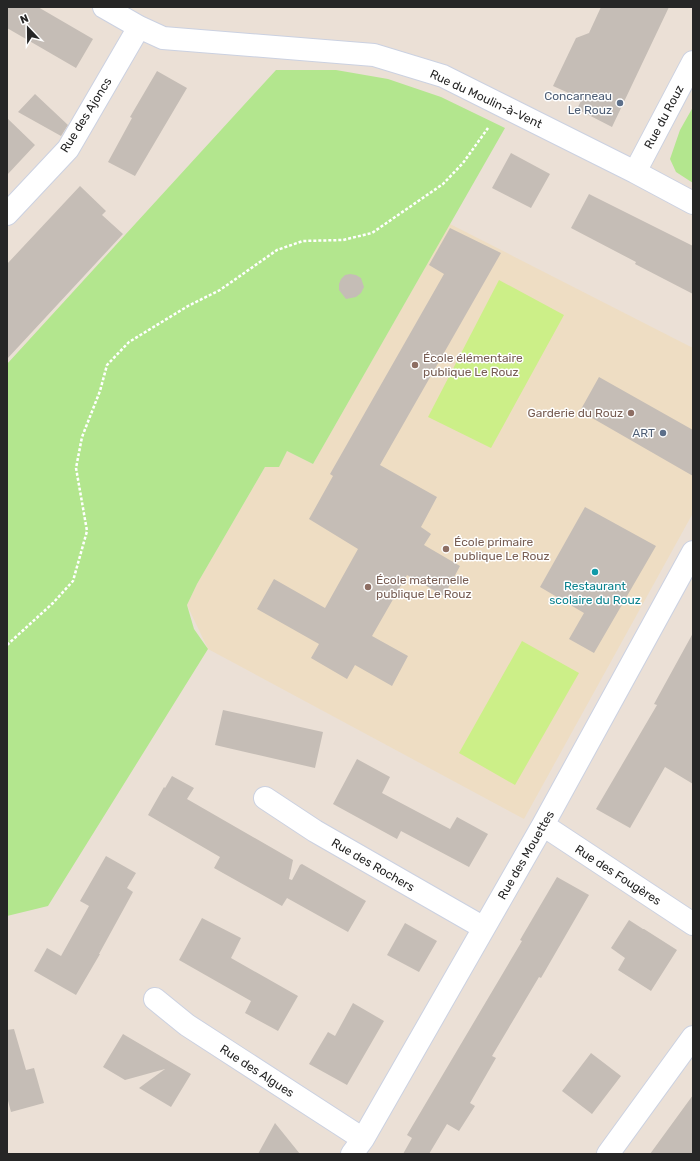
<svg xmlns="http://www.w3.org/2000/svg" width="700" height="1161" font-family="Rubik,sans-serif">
<rect width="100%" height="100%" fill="#ebe0d6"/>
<path fill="#eeddc3" d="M 450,224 L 693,348 L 693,513 L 524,819 L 208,649 L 187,605 L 197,584 L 265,467 L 287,451 L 313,464 Z"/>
<path fill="#b3e68e" d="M 276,70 L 336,70 L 388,79 L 441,97 L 505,128 L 313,464 L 287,451 L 279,467 L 265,467 L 197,584 L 187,605 L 194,629 L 208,649 L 48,906 L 7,916 L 7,364 Z
M 693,107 L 693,183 L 676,172 L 670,159 L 680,130 Z"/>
<path fill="#ccef88" d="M 499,280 L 564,315 L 491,448 L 428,417 Z
M 522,641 L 579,673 L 515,785 L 459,753 Z"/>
<path fill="#c5bdb6" d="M 7,7 L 38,7 L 93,39 L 76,68 L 7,28 Z
M 601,7 L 669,7 L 612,127 L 577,109 L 582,99 L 553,86 L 576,38 L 589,33 Z
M 157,71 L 187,88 L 135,176 L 108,162 L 132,118 L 130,117 Z
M 35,94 L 68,125 L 61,136 L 18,112 Z
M 7,118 L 35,145 L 7,175 Z
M 511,153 L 550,174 L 531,208 L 492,188 Z
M 80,186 L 106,211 L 102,215 L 123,234 L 7,359 L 7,264 Z
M 589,194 L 693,246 L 693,294 L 635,264 L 636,262 L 571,228 Z
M 450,228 L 501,253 L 380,465 L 437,497 L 421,527 L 431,534 L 424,545 L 460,566 L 444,596 L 407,575 L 372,636 L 408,656 L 392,686 L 355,665 L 347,679 L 311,658 L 319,644 L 257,609 L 274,579 L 325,608 L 358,549 L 309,519 L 333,476 L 330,474 L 444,274 L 429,265 Z
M 350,274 L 356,275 L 361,278 L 364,287 L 361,293 L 356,297 L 346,299 L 339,290 L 339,284 L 341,279 L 345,275 Z
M 599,377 L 693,430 L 693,476 L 580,411 Z
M 585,507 L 656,546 L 594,653 L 569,639 L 584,613 L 540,587 Z
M 693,633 L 693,784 L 665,767 L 630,828 L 596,809 L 657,705 L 654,704 Z
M 223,710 L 323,732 L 315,768 L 215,745 Z
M 357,759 L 390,777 L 382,793 L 450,829 L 457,817 L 488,834 L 469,867 L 401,831 L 397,839 L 333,804 Z
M 172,776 L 194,788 L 187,799 L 293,860 L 289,879 L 292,880 L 300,865 L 302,864 L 366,901 L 348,932 L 287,898 L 282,906 L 214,868 L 220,857 L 148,815 L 164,787 L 165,788 Z
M 106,856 L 136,873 L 127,888 L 133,892 L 99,954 L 100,954 L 76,995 L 34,971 L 47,948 L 61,956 L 89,906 L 80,901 Z
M 557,877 L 589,895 L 541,978 L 539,977 L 492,1056 L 496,1058 L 470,1103 L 475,1106 L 459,1131 L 447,1124 L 429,1154 L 403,1154 L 412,1138 L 407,1135 L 522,941 L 520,940 Z
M 202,918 L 241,938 L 231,958 L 298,996 L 278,1031 L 245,1013 L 251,1001 L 179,960 Z
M 629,920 L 643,929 L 644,929 L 677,950 L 651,991 L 618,970 L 625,958 L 611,948 Z
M 405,923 L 437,941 L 419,972 L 387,955 Z
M 353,1003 L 384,1021 L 347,1085 L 309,1064 L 328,1032 L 335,1036 Z
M 14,1029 L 26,1070 L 34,1068 L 44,1103 L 11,1112 L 7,1097 L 7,1030 Z
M 123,1034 L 191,1074 L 171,1107 L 139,1088 L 165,1069 L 125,1080 L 103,1067 Z
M 591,1053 L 621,1076 L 592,1114 L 562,1091 Z
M 693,1095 L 693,1154 L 650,1154 Z
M 275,1123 L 300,1154 L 258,1154 Z"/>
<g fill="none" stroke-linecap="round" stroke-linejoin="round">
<g stroke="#cbd1e1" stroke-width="24">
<path id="minor" d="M 104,7 L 139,27 L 163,38 L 374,55 L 443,76 L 635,172 L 693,203
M 635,172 L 693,62
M 7,214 L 68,149 L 139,27
M 265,798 L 315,831 L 484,928
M 543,825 L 693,924
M 155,999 L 187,1025 L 363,1139
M 352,1154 L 363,1139 L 543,825 L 693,552
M 608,1154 L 693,1037"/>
</g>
<path stroke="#fff" stroke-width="2.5" stroke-dasharray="3 2" stroke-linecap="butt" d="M 7,645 L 53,603 L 73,581 L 87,531 L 76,468 L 82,437 L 100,391 L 107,365 L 129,342 L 188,306 L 220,290 L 277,250 L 303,241 L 343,240 L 372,233 L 443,184 L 463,163 L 488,128"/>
<use href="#minor" stroke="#fff" stroke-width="22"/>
</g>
<g fill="#5c6f8a" stroke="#fff" stroke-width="1.5">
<circle cx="620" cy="103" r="4"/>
<circle cx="663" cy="433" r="4"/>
</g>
<g fill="#8d6e63" stroke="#fff" stroke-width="1.5">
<circle cx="415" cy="365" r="4"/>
<circle cx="631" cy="413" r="4"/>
<circle cx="446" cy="549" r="4"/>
<circle cx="368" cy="587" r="4"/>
</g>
<circle fill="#0f9aa8" stroke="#fff" stroke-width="1.5" cx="595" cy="572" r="4"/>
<g text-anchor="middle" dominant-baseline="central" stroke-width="3" stroke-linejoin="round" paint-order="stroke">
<g font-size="12" fill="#4e5e75" stroke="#fff" text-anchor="end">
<text x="612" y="96">Concarneau<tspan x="612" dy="14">Le Rouz</tspan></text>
<text x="655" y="433">ART</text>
</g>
<g font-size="12" fill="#262626" stroke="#fff">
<text transform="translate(486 99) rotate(25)">Rue du Moulin-à-Vent</text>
<text transform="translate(86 115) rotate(-58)">Rue des Ajoncs</text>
<text transform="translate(664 117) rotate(-62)">Rue du Rouz</text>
<text transform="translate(526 855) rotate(-60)">Rue des Mouettes</text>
<text transform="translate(373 865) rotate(30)">Rue des Rochers</text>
<text transform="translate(618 875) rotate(33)">Rue des Fougères</text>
<text transform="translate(257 1071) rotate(33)">Rue des Algues</text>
</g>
<g font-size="12" fill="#785e54" stroke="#fff" text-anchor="start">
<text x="423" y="358">École élémentaire<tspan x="423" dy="14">publique Le Rouz</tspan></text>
<text x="623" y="413" text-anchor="end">Garderie du Rouz</text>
<text x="454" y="542">École primaire<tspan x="454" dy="14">publique Le Rouz</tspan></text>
<text x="376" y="580">École maternelle<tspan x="376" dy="14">publique Le Rouz</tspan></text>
</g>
<g font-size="12" fill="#0d838f" stroke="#fff">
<text x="595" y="586">Restaurant<tspan x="595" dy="14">scolaire du Rouz</tspan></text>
</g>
</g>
<rect width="700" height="1161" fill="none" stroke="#262626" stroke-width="16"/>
<g transform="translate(28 28) rotate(338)" stroke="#ffffff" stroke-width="3" paint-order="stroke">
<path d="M0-3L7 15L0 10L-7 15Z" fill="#262626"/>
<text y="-6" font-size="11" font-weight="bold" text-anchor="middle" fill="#262626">N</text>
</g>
</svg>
